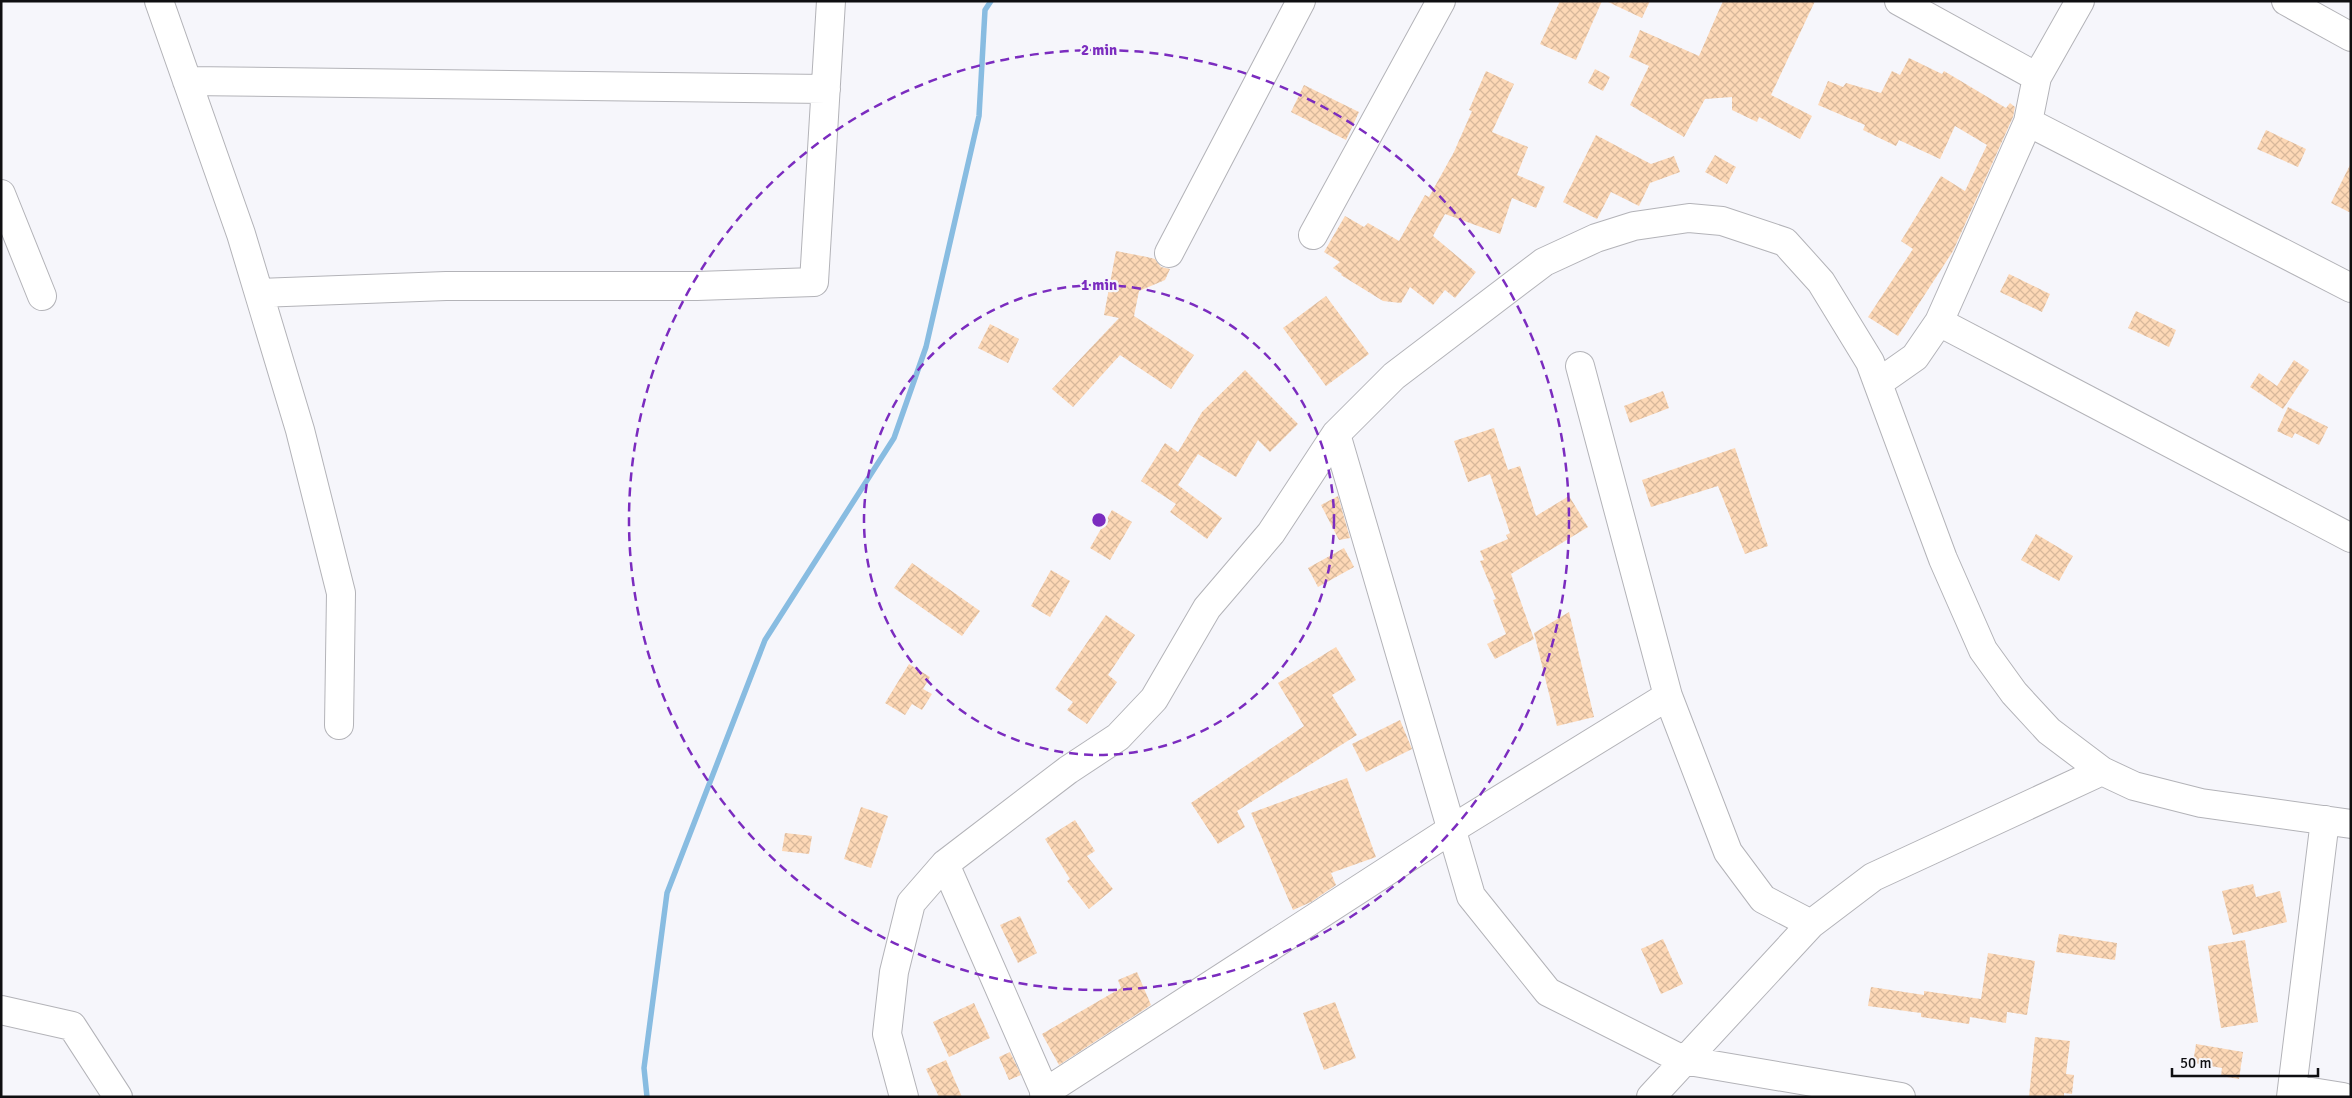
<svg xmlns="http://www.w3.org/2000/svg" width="2352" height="1098" font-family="Signika,sans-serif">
<defs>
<pattern id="building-cross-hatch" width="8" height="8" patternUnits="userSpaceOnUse" patternTransform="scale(1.25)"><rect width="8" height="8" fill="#fdd8b6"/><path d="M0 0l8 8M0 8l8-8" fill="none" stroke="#d8b89b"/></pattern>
</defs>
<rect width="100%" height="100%" fill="#f6f6fb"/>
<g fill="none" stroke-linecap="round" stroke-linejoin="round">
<path stroke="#88bce1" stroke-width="5.5" d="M 647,1097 L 644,1068 L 667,893 L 765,640 L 894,438 L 926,347 L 979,116 L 985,10 L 991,1"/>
</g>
<path fill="url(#building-cross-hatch)" d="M 1560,1 L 1602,1 L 1576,60 L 1540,44 Z
M 1606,1 L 1650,1 L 1642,18 Z
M 1723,1 L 1815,1 L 1771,95 L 1812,116 L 1800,139 L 1759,117 L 1757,122 L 1732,110 L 1732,97 L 1705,99 L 1684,137 L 1630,105 L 1649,66 L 1629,57 L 1640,30 L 1699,56 Z
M 1909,58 L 1942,74 L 1944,71 L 2006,108 L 2010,103 L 2015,107 L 2013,117 L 1953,251 L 1898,336 L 1868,317 L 1913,249 L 1901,241 L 1941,176 L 1965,191 L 1987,145 L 1955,126 L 1940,159 L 1899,140 L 1896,146 L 1863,130 L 1865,125 L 1818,105 L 1828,81 L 1843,87 L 1846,83 L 1881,93 L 1892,71 L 1900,75 Z
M 1595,69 L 1610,77 L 1603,91 L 1588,83 Z
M 1486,71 L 1514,84 L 1492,132 L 1528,147 L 1517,175 L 1545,187 L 1536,208 L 1512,198 L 1500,234 L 1445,214 L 1433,236 L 1476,272 L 1455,298 L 1445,290 L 1433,305 L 1410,287 L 1401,303 L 1383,301 L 1341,275 L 1342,274 L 1333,268 L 1340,262 L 1324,252 L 1345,216 L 1364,227 L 1368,223 L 1399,241 L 1425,195 L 1429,197 L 1454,152 L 1472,111 L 1469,110 Z
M 1304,85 L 1359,112 L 1346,140 L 1291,112 Z
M 2266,130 L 2306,149 L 2298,167 L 2257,149 Z
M 1596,135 L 1651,164 L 1674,156 L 1680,172 L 1650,183 L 1639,206 L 1611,192 L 1597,219 L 1563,202 Z
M 1715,155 L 1736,167 L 1727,184 L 1705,172 Z
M 2351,163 L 2351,213 L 2331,203 Z
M 1116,251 L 1147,257 L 1155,259 L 1161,267 L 1170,269 L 1165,280 L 1139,291 L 1134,316 L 1194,355 L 1171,389 L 1120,355 L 1073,407 L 1052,389 L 1119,318 L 1104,315 Z
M 2009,274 L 2050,294 L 2042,312 L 2000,292 Z
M 1326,296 L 1369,354 L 1326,386 L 1283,328 Z
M 2136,311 L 2176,330 L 2169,347 L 2128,328 Z
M 990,324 L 1019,339 L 1008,363 L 978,348 Z
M 2294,360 L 2309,370 L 2283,409 L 2250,387 L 2259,373 L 2277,386 Z
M 1245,370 L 1298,424 L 1270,452 L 1258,440 L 1236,477 L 1198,454 L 1178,485 L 1222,518 L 1207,539 L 1170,512 L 1176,504 L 1141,481 L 1165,443 L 1178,452 L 1202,412 Z
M 1663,391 L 1669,408 L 1630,423 L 1624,406 Z
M 2288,407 L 2328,427 L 2319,445 L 2295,433 L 2292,438 L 2277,431 Z
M 1494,428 L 1508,470 L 1520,466 L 1536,516 L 1569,496 L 1588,527 L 1511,574 L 1534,639 L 1495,659 L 1487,644 L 1506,634 L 1493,600 L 1496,599 L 1480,561 L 1484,560 L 1480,551 L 1508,539 L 1506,535 L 1510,533 L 1490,474 L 1468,482 L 1454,441 Z
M 1735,448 L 1768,546 L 1745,554 L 1718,486 L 1651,507 L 1642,480 Z
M 1338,496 L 1350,538 L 1339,540 L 1321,505 Z
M 1112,510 L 1132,522 L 1110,560 L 1090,548 Z
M 2036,534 L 2073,556 L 2059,581 L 2021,560 Z
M 1344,548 L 1354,567 L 1318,587 L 1308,568 Z
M 912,563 L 980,611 L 962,636 L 894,588 Z
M 1051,570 L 1070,581 L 1050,617 L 1031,606 Z
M 1569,612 L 1594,717 L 1557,726 L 1534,633 Z
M 1106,615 L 1135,635 L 1108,675 L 1117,682 L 1087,724 L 1067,710 L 1073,702 L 1055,689 Z
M 1336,647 L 1356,680 L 1332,695 L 1357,735 L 1237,811 L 1245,827 L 1218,844 L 1191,803 L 1304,726 L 1278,683 Z
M 909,664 L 930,677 L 923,689 L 932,694 L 922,710 L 912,704 L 905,715 L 885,703 Z
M 1400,720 L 1412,749 L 1366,772 L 1352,744 Z
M 1347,778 L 1376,857 L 1331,873 L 1336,885 L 1311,902 L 1293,910 L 1251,813 Z
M 861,807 L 888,816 L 871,868 L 844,859 Z
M 1075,820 L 1095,851 L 1087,856 L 1113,889 L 1089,909 L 1067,881 L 1070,879 L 1045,839 Z
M 785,833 L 812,836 L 809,854 L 782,851 Z
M 2253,884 L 2256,897 L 2280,891 L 2287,922 L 2233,935 L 2222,891 Z
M 1020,916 L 1037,953 L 1018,963 L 1000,925 Z
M 2059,934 L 2117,943 L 2115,960 L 2056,952 Z
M 1663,939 L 1683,984 L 1661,994 L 1641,949 Z
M 2245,940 L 2258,1022 L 2221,1028 L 2208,946 Z
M 1988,953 L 2035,961 L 2027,1015 L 2007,1012 L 2006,1023 L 1970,1017 L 1969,1024 L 1921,1017 L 1921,1013 L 1868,1006 L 1871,987 L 1924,995 L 1924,991 L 1981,999 Z
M 1137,972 L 1151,1005 L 1059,1065 L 1042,1034 L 1121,988 L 1118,980 Z
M 1335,1002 L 1356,1058 L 1324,1070 L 1303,1013 Z
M 974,1003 L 990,1038 L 949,1057 L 933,1022 Z
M 2035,1037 L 2070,1041 L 2066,1074 L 2074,1075 L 2072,1094 L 2064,1093 L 2064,1097 L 2029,1097 Z
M 2196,1044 L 2243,1052 L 2239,1079 L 2221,1076 L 2222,1068 L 2193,1063 Z
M 1010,1052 L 1021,1075 L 1009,1080 L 999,1057 Z
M 946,1060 L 962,1097 L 939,1097 L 926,1069 Z"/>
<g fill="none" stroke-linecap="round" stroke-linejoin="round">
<g stroke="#b3b3b8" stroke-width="30">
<path id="minor" d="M 159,1 L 241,234 L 300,430 L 341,593 L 339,725
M 2286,1 L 2351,37
M 2037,77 L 2080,1
M 187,81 L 826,89
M 2028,122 L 2351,288
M 1,194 L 42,296
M 1313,235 L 1441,1
M 1169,253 L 1301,1
M 259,293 L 446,286 L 697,286 L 814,282 L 831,1
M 1939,322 L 2351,538
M 1580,366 L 1668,696 L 1728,852 L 1763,899 L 1811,924
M 1878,383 L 1915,357 L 1939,322 L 2028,122 L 2037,77 L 1899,1
M 1336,434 L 1471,896 L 1548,992 L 1683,1060 L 1901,1097
M 945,864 L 1047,1097
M 1,1010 L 72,1026 L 118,1097
M 2293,1089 L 2343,1097
M 1044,1093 L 1452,829 L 1668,696
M 904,1097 L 887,1034 L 894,972 L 911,903 L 945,864 L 1068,770 L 1118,737 L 1154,699 L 1207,608 L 1271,533 L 1336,434 L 1394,376 L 1544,262 L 1596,238 L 1634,226 L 1689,218 L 1722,221 L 1785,242 L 1821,282 L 1870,362 L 1943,559 L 1983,650 L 2014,693 L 2049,731 L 2102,771 L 2134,786 L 2201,803 L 2351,824
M 1651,1097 L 1811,924 L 1873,877 L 2102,771
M 2291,1097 L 2325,820"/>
</g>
<use href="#minor" stroke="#fff" stroke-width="28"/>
</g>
<g fill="none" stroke="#7b2cbf" stroke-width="2.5" stroke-dasharray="9 6">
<circle cx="1099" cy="520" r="235"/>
<circle cx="1099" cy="520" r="470"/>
</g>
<circle cx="1099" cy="520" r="8" fill="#7b2cbf" stroke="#f6f6fb" stroke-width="2.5"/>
<g font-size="15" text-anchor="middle" font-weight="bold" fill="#7b2cbf" stroke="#f6f6fb" stroke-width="4.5" stroke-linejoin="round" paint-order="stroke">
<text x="1099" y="55">2 min</text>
<text x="1099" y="290">1 min</text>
</g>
<rect width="2352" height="1098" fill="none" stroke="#0f0f11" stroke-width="5"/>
<path d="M2172 1068v8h146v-8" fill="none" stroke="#0f0f11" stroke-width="2.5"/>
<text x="2180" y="1068" font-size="15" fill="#0f0f11" stroke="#f6f6fb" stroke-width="4" paint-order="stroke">50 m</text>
</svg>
